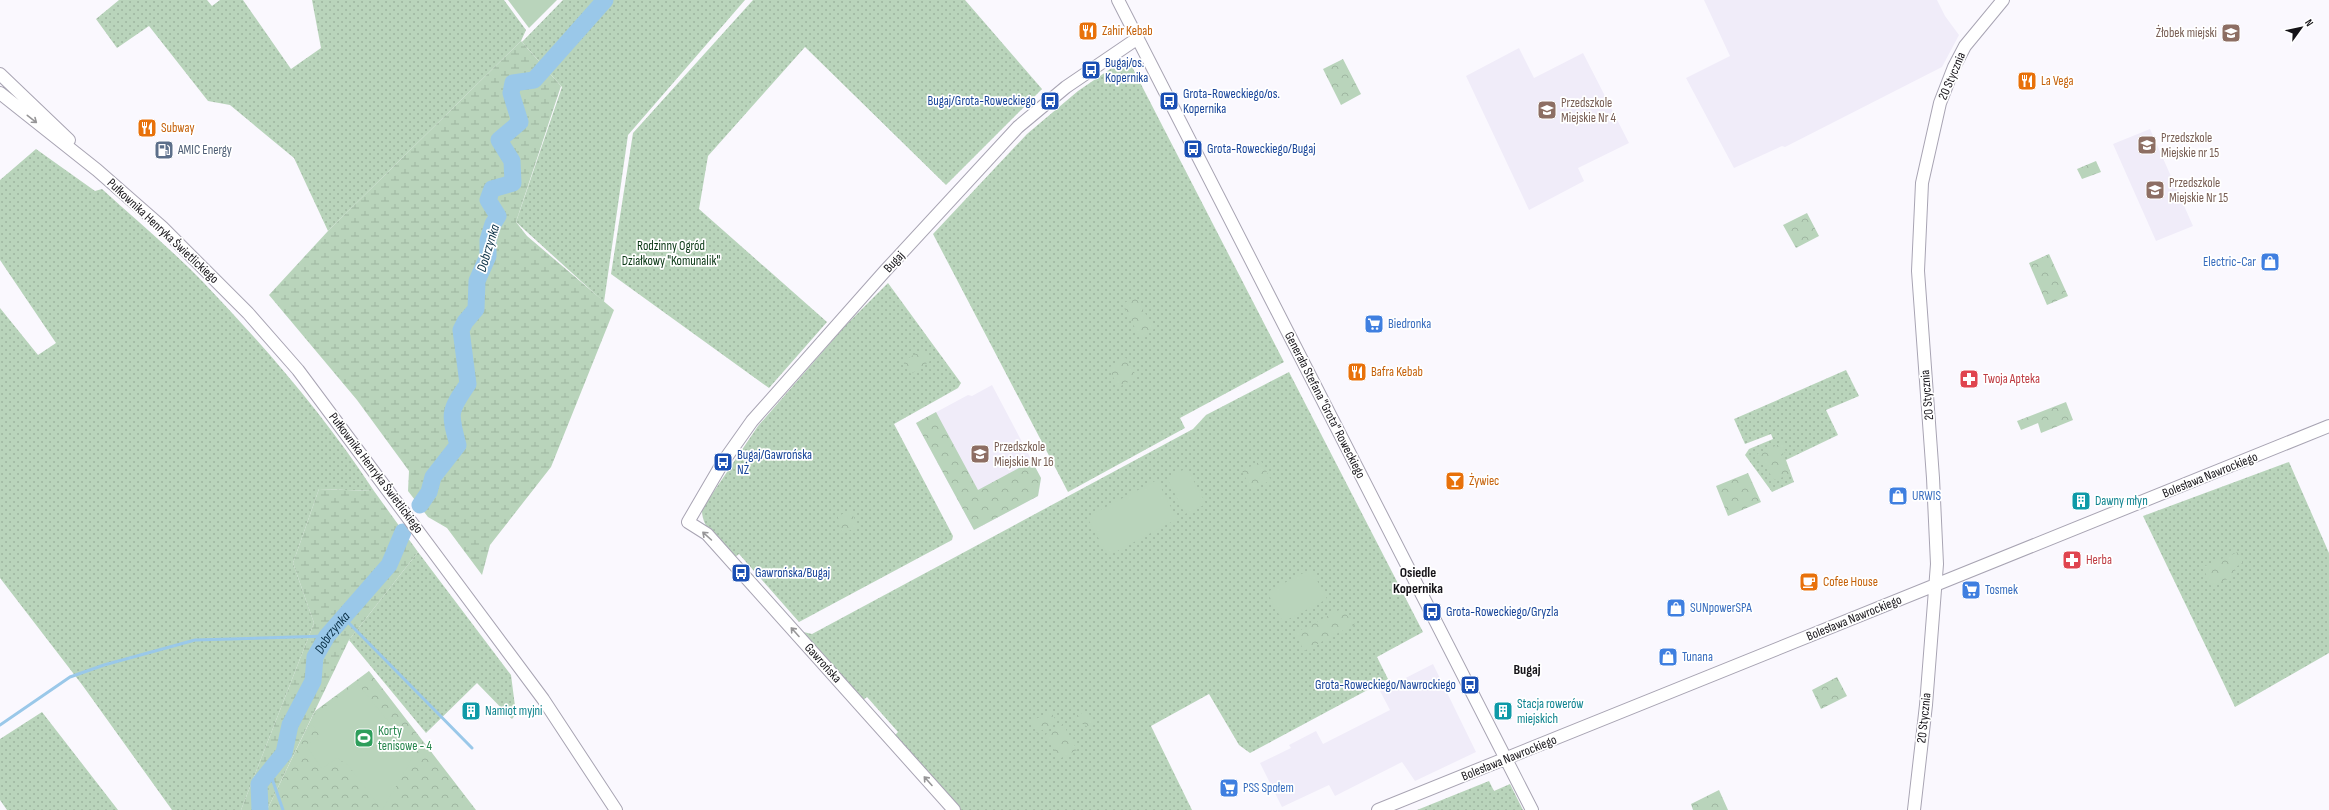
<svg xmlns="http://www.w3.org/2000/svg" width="2329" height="810" font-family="'Sofia Sans Condensed',sans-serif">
<defs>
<pattern id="grass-dots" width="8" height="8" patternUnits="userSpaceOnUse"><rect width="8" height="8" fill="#b9d4bb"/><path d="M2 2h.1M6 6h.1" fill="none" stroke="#9eb5a0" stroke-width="1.8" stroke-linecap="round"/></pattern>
<pattern id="forest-crowns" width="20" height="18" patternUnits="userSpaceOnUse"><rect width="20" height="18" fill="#b9d4bb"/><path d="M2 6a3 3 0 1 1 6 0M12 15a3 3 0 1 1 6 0" fill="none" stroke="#9eb5a0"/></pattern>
<pattern id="wetland-marsh" width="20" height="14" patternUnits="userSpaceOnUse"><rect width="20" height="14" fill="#b9d4bb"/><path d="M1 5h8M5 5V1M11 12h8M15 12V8" fill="none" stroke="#9eb5a0"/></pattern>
</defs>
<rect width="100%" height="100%" fill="#faf8fe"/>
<path fill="#f0ecf9" d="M 1704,0 L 1937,0 L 1945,16 L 1959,35 L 1942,67 L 1785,147 L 1782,146 L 1734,168 L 1686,78 L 1730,56 Z
M 1519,48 L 1534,78 L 1583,53 L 1629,143 L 1578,168 L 1584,181 L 1529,210 L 1466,76 Z
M 2150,129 L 2193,226 L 2156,241 L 2113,144 Z
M 992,385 L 1041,478 L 1038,496 L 974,530 L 916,423 L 968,395 L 972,396 Z
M 1433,664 L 1476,752 L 1415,781 L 1402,762 L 1335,796 L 1329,785 L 1282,807 L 1260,763 L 1291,748 L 1289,745 L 1316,731 L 1323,744 L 1390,710 L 1380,691 Z"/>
<path fill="url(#grass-dots)" d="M 119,0 L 207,0 L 212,6 L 220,0 L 243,0 L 291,69 L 321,48 L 312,0 L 504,0 L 526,30 L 521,41 L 328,231 L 294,158 L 230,105 L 208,101 L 149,26 L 117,48 L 96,19 Z
M 563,0 L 745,0 L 628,135 L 604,302 L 516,222 L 562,87 L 522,42 Z
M 753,0 L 965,0 L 1042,89 L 946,185 L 805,47 L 708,156 L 699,209 L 827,322 L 769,388 L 611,274 L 633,133 Z
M 1122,61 L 1129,61 L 1284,362 L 1180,418 L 1185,428 L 1068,492 L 933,234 L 1027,134 L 1078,91 Z
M 36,149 L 95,191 L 102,189 C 136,220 172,250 204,283 C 266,348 325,416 374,491 L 319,489 L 293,563 L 314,623 L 241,810 L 172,810 L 83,686 L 0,578 L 0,308 L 38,355 L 56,343 L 0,260 L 0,180 Z
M 888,283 L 961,383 L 958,388 L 894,424 L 953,536 L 952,540 L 799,622 L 739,554 L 734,558 C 722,544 701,529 702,509 L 758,426 L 845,326 Z
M 1846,370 L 1859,396 L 1826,410 L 1838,435 L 1786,460 L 1794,482 L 1772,492 L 1745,455 L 1749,449 L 1773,439 L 1771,434 L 1745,444 L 1734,419 Z
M 1289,372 L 1423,632 L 1377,657 L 1388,679 L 1250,753 L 1239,745 L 1209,694 L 1151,726 L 1192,810 L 961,810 L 893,737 L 898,732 L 867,697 L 862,701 L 799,631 L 812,634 L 1193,429 L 1206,415 Z
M 2289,462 L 2329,553 L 2329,653 L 2235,707 L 2143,516 Z
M 418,552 L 511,675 L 516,714 L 512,719 L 477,683 L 426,733 L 349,640 Z
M 42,712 L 118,810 L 7,810 L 0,800 L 0,739 Z
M 1489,781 L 1494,791 L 1510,784 L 1523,810 L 1417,810 Z"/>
<path fill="url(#forest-crowns)" d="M 1343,59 L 1361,94 L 1341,105 L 1323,69 Z
M 2096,161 L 2101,172 L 2082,179 L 2077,169 Z
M 1807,213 L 1819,236 L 1796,248 L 1783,225 Z
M 2049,254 L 2068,296 L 2047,305 L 2029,263 Z
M 1136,297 L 1154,329 L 1140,337 L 1122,304 Z
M 922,349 L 930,361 L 911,374 L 903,362 Z
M 1126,358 L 1137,377 L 1119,387 L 1108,368 Z
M 2066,402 L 2073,420 L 2041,433 L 2038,423 L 2021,430 L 2017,421 Z
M 936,412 L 978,490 L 1032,461 L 1041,478 L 1038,496 L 974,530 L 916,423 Z
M 1782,443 L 1786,452 L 1781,454 L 1789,470 L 1789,475 L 1774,480 L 1757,454 Z
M 1261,461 L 1271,480 L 1252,490 L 1242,471 Z
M 1748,473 L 1761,502 L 1728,516 L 1716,486 Z
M 850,510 L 858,526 L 843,534 L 835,518 Z
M 2238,552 L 2243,564 L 2234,567 L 2237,575 L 2211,586 L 2203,567 Z
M 1341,609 L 1355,624 L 1304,651 L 1295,633 Z
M 369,671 L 476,810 L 267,810 L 315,711 Z
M 1837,677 L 1847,696 L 1821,709 L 1812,690 Z
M 1050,711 L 1057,722 L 1037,733 L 1031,722 Z
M 1086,711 L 1096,722 L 1088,727 L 1072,718 Z
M 1063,724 L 1077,750 L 1059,759 L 1046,734 Z
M 1719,790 L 1728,810 L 1693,810 L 1691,804 Z"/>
<path fill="url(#wetland-marsh)" d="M 521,41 L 561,86 L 516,222 L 527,236 L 614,310 L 551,467 L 490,545 L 482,575 L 447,528 L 428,517 L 408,491 L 409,471 L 357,400 L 269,295 L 328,231 Z
M 319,489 L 374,491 L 418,552 L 349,640 L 267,810 L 241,810 L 314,623 L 293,563 Z"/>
<path fill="#b9d4bb" d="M 508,0 L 557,0 L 529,28 Z
M 1187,468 L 1206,504 L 1185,514 L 1167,478 Z
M 1157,480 L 1177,519 L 1108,556 L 1087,517 Z
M 1311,569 L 1327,599 L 1283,622 L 1267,592 Z
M 357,683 L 415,754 L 382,810 L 348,765 L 337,758 L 322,769 L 306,745 L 320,735 L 310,723 L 315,714 Z"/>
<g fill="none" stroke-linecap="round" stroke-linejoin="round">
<path stroke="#9ac8e9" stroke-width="3" d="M 343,617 L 472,748
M 0,725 L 70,677 L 104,665 L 195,640 L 327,636
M 269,770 L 283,810"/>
<g stroke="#9ac8e9" stroke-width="17">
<path d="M 420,505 L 429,492 L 433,477 L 458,445 C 449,413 449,411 468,384 L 461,330 L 465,322 L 476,309 L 477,281 L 488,256 L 488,240 L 493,224 L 498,216 L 488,200 L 492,189 L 513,183 L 512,161 L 499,140 L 520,122 L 511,93 L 513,83 L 534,80 L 605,0"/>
<path id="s1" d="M 260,810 L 259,784 L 284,753 L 290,725 L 313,681 L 315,657 L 327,636 L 389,565 L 403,532"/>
</g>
<g stroke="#a8a4b3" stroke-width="14">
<path id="minor" d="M 1118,0 L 1532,810
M 0,74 L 69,140
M 0,93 L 97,170 L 162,227 L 248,313 L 298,370 L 543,699 L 616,810
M 954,810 L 707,534 L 688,522 L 723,462 L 752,421 L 885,271 L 1018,127 L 1066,87 L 1138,38
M 1378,810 L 2329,426
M 1914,810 L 1926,705 L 1937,564 L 1933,478 L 1918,271 L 1922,183 L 1940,103 L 1954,67 L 1965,46 L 2003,0"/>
</g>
<use href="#minor" stroke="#fff" stroke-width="12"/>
</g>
<defs><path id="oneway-shaft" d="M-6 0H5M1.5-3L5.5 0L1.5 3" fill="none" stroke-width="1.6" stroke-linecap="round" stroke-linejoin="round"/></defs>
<g stroke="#969597">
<use href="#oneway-shaft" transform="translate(32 119) rotate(38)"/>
<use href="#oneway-shaft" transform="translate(707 536) rotate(-138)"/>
<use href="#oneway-shaft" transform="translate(795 632) rotate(-132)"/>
<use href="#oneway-shaft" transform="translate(928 781) rotate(-132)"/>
</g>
<defs>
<g id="restaurant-square" transform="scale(1)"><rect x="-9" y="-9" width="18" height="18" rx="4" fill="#e8710a" stroke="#fff"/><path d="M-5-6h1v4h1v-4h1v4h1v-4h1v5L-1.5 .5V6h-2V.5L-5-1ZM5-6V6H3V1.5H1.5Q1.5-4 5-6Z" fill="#fff"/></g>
<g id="school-square" transform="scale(1)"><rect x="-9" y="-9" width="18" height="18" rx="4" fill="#8d6e63" stroke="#fff"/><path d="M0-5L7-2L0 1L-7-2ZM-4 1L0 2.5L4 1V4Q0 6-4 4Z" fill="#fff"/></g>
<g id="bus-square" transform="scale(1)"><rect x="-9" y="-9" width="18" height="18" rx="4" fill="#1a4fb4" stroke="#fff"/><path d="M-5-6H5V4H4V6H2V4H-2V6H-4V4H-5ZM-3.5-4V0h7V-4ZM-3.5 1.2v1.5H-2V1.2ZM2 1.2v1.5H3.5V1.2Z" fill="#fff"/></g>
<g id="fuel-square" transform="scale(1)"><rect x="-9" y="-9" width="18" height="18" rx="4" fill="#5c6f8a" stroke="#fff"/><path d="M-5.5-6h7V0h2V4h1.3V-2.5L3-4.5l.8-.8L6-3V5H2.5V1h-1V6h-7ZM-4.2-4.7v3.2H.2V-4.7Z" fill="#fff"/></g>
<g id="shop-square" transform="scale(1)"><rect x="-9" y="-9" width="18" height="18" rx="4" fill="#3f7fe0" stroke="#fff"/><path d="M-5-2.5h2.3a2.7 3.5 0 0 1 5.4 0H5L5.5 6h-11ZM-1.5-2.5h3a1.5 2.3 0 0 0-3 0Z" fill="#fff"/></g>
<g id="supermarket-square" transform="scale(1)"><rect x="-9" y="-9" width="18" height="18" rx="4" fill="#3f7fe0" stroke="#fff"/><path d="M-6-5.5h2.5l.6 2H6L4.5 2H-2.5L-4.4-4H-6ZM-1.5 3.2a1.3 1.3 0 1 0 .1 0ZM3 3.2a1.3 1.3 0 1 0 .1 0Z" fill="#fff"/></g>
<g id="pharmacy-square" transform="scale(1)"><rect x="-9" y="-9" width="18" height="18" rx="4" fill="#e0444e" stroke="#fff"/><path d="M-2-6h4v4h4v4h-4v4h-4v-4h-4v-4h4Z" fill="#fff"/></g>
<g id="bar-square" transform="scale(1)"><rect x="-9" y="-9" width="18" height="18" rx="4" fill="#e8710a" stroke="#fff"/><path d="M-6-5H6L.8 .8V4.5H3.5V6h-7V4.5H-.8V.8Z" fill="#fff"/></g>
<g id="building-square" transform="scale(1)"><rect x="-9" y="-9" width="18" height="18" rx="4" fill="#0f9aa8" stroke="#fff"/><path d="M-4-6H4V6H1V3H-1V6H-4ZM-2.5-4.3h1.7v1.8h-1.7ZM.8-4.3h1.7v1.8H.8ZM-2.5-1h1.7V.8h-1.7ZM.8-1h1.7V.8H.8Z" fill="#fff"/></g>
<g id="cafe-square" transform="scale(1)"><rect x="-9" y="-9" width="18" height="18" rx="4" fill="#e8710a" stroke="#fff"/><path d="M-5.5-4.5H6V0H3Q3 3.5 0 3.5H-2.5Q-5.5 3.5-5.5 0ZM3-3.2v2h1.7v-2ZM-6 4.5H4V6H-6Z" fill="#fff"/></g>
<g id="stadium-square" transform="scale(1)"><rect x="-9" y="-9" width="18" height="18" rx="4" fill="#2e9e5b" stroke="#fff"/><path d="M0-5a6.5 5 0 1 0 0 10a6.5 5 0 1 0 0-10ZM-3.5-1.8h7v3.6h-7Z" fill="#fff"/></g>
</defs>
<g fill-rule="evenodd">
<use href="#restaurant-square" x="1088" y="31"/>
<use href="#school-square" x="2231" y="33"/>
<use href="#bus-square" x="1091" y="70"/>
<use href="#restaurant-square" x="2027" y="81"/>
<use href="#bus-square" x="1050" y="101"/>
<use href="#bus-square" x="1169" y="101"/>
<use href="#school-square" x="1547" y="110"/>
<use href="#restaurant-square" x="147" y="128"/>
<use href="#school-square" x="2147" y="145"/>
<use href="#bus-square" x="1193" y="149"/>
<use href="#fuel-square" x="164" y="150"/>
<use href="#school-square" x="2155" y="190"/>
<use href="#shop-square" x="2270" y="262"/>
<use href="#supermarket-square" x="1374" y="324"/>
<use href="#restaurant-square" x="1357" y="372"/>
<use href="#pharmacy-square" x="1969" y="379"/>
<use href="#school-square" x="980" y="454"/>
<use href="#bus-square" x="723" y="462"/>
<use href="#bar-square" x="1455" y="481"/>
<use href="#shop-square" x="1898" y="496"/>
<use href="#building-square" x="2081" y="501"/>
<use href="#pharmacy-square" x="2072" y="560"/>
<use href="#bus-square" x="741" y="573"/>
<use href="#cafe-square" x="1809" y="582"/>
<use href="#supermarket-square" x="1971" y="590"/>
<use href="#shop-square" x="1676" y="608"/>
<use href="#bus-square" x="1432" y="612"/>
<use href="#shop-square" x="1668" y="657"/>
<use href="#bus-square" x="1470" y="685"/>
<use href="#building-square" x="471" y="711"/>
<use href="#building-square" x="1503" y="711"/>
<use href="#stadium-square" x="364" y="738"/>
<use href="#supermarket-square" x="1229" y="788"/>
</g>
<g text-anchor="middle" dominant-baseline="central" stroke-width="3.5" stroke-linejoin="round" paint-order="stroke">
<g font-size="13" fill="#c56008" stroke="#fff" text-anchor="start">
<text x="1102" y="31">Zahir Kebab</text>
<text x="2041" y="81">La Vega</text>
<text x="161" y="128">Subway</text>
<text x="1371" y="372">Bafra Kebab</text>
<text x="1469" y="481">Żywiec</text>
<text x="1823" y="582">Cofee House</text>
</g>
<g font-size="13" fill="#785e54" stroke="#fff" text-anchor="start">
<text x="2217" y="33" text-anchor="end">Żłobek miejski</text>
<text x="1561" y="103">Przedszkole<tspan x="1561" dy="15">Miejskie Nr 4</tspan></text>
<text x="2161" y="138">Przedszkole<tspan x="2161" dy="15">Miejskie nr 15</tspan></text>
<text x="2169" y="183">Przedszkole<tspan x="2169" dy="15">Miejskie Nr 15</tspan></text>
<text x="994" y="447">Przedszkole<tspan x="994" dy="15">Miejskie Nr 16</tspan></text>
</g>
<g font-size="13" fill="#164399" stroke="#fff" text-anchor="start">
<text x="1105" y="63">Bugaj/os.<tspan x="1105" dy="15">Kopernika</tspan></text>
<text x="1183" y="94">Grota-Roweckiego/os.<tspan x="1183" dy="15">Kopernika</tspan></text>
<text x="1036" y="101" text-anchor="end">Bugaj/Grota-Roweckiego</text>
<text x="1207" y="149">Grota-Roweckiego/Bugaj</text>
<text x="737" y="455">Bugaj/Gawrońska<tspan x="737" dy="15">NŻ</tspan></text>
<text x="755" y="573">Gawrońska/Bugaj</text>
<text x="1446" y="612">Grota-Roweckiego/Gryzla</text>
<text x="1456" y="685" text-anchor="end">Grota-Roweckiego/Nawrockiego</text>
</g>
<g font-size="13" fill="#151318" stroke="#fff">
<text transform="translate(1952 76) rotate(-67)">20 Stycznia</text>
<text transform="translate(163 231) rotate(43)">Pułkownika Henryka Świetlickiego</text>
<text transform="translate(894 262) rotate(-47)">Bugaj</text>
<text transform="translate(1927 395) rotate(-95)">20 Stycznia</text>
<text transform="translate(1325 405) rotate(63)">Generała Stefana "Grota" Roweckiego</text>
<text transform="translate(376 473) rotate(53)">Pułkownika Henryka Świetlickiego</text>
<text transform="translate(2210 475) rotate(-22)">Bolesława Nawrockiego</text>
<text transform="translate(1854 618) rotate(-22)">Bolesława Nawrockiego</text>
<text transform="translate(823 663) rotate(48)">Gawrońska</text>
<text transform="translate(1924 718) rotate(-84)">20 Stycznia</text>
<text transform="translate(1509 758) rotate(-22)">Bolesława Nawrockiego</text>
</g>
<g font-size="13" fill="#4e5e75" stroke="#fff" text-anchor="start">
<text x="178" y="150">AMIC Energy</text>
</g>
<g font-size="13" fill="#063411" stroke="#fff">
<text x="671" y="246">Rodzinny Ogród<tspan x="671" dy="15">Działkowy "Komunalik"</tspan></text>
</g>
<g font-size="13" fill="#366cbe" stroke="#fff" text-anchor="start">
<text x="2256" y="262" text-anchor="end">Electric-Car</text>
<text x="1388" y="324">Biedronka</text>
<text x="1912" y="496">URWIS</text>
<text x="1985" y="590">Tosmek</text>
<text x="1690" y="608">SUNpowerSPA</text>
<text x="1682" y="657">Tunana</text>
<text x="1243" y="788">PSS Społem</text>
</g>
<g font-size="13" fill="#be3a42" stroke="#fff" text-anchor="start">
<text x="1983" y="379">Twoja Apteka</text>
<text x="2086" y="560">Herba</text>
</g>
<g font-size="13" fill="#0d838f" stroke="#fff" text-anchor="start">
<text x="2095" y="501">Dawny młyn</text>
<text x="1517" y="704">Stacja rowerów<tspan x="1517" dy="15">miejskich</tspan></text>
<text x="485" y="711">Namiot myjni</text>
</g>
<g font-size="13" fill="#27864d" stroke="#fff" text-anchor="start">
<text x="378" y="731">Korty<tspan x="378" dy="15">tenisowe - 4</tspan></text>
</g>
<g font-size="14" font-style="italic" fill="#082e44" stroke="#fff">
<text transform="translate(488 248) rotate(-73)">Dobrzynka</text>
<text stroke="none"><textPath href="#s1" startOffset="198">Dobrzynka</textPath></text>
</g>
<g font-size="14" font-weight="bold" fill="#151318" stroke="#fff">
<text x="1418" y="572">Osiedle<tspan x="1418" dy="16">Kopernika</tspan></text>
<text x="1527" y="669">Bugaj</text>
</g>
</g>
<g transform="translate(2301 28) rotate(57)" stroke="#ffffff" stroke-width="3" paint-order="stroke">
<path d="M0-3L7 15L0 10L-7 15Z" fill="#151318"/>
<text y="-6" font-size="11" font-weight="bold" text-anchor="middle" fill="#151318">N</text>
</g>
</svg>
